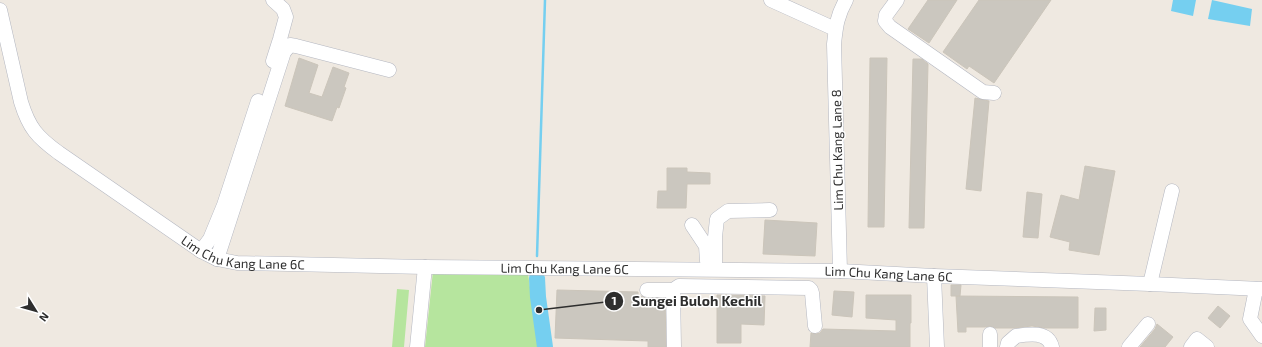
<svg xmlns="http://www.w3.org/2000/svg" width="1262" height="347" font-family="'Exo 2',sans-serif">
<rect width="100%" height="100%" fill="#efe9e1"/>
<path fill="#b6e59e" d="M 433,271 L 528,274 L 539,347 L 425,347 Z
M 397,289 L 409,290 L 404,347 L 392,347 Z"/>
<path fill="#75cff0" d="M 1173,0 L 1196,0 L 1193,16 L 1171,11 Z
M 1212,0 L 1252,9 L 1250,26 L 1208,19 Z"/>
<g fill="none" stroke-linecap="round" stroke-linejoin="round">
<path stroke="#75cff0" stroke-width="2.5" d="M 537,256 L 545,0"/>
<path stroke="#75cff0" stroke-width="16" d="M 537,278 L 538,297 L 545,347"/>
</g>
<path fill="#cbc7bf" stroke="#cbc5ba" d="M 928,0 L 957,0 L 929,43 L 908,29 Z
M 979,0 L 1051,0 L 994,83 L 969,66 L 967,69 L 943,52 Z
M 299,58 L 318,65 L 309,93 L 322,97 L 333,67 L 349,73 L 344,87 L 346,88 L 339,108 L 337,107 L 332,121 L 285,106 Z
M 870,58 L 887,58 L 884,227 L 868,227 Z
M 913,59 L 922,59 L 928,64 L 924,228 L 909,228 Z
M 975,98 L 989,101 L 981,191 L 966,189 Z
M 1085,166 L 1115,171 L 1099,255 L 1069,250 L 1070,242 L 1050,237 L 1061,195 L 1079,200 Z
M 667,168 L 687,168 L 687,172 L 710,173 L 710,184 L 687,184 L 686,208 L 657,208 L 658,191 L 667,191 Z
M 1027,192 L 1042,194 L 1038,238 L 1023,237 Z
M 765,220 L 817,223 L 815,256 L 763,254 Z
M 951,285 L 961,285 L 960,296 L 951,296 Z
M 557,290 L 638,292 L 638,296 L 641,296 L 647,298 L 665,298 L 666,347 L 648,347 L 648,341 L 555,338 Z
M 834,291 L 854,292 L 852,317 L 832,315 Z
M 717,295 L 765,296 L 764,325 L 741,324 L 741,343 L 717,343 Z
M 866,295 L 911,295 L 911,323 L 910,323 L 910,347 L 810,347 L 811,333 L 816,334 L 820,333 L 823,329 L 896,331 L 896,320 L 866,318 Z
M 956,296 L 1078,297 L 1078,328 L 1045,328 L 1032,326 L 1014,328 L 995,328 L 990,326 L 985,327 L 966,327 L 966,332 L 958,332 Z
M 1218,306 L 1230,316 L 1220,328 L 1208,318 Z
M 1095,308 L 1106,308 L 1106,330 L 1094,331 Z
M 1157,324 L 1173,337 L 1165,347 L 1140,347 L 1155,329 Z"/>
<g fill="none" stroke-linecap="round" stroke-linejoin="round">
<g stroke="#b4b7c1" stroke-width="15">
<g id="minor">
<path d="M 771,0 L 835,29"/>
<path d="M 897,0 L 886,15 L 885,21 L 890,27 L 983,92 L 994,93"/>
<path id="s1" d="M 0,10 L 21,102 C 29,128 37,137 59,153 L 201,251 L 217,259 L 237,263 L 425,267 L 840,271 L 934,276 L 1150,284 L 1262,289"/>
<path d="M 273,61 L 280,39 L 286,17 L 283,9 L 273,0"/>
<path d="M 692,225 L 706,246 L 707,261"/>
<path d="M 201,251 L 210,239 L 224,205 L 258,101"/>
<path d="M 217,259 L 284,52 L 290,45 L 296,46 L 389,70"/>
<path d="M 715,269 L 715,237 L 717,219 L 728,211 L 770,210"/>
<path d="M 840,271 L 834,44 C 836,26 837,16 846,0"/>
<path d="M 934,276 L 937,347"/>
<path d="M 1150,284 L 1172,191"/>
<path d="M 1256,289 L 1250,319 L 1262,336"/>
<path d="M 647,290 L 673,290 L 679,286 L 809,288 L 811,290 L 812,293 L 815,326"/>
<path d="M 673,290 L 674,347"/>
<path d="M 990,334 L 990,347"/>
<path d="M 417,347 L 425,267"/>
<path d="M 1007,347 L 1008,343 L 1016,336 C 1029,334 1048,331 1052,347"/>
<path d="M 1129,347 L 1148,324"/>
<path d="M 1191,347 L 1197,339 L 1207,347"/>
</g>
</g>
<use href="#minor" stroke="#fff" stroke-width="14"/>
</g>
<g text-anchor="middle" dominant-baseline="central" stroke-width="3" stroke-linejoin="round" paint-order="stroke">
<g font-size="13" fill="#2e2e2e" stroke="#fff">
<text transform="translate(837 150) rotate(-91)">Lim Chu Kang Lane 8</text>
<text stroke="none"><textPath href="#s1" startOffset="374">Lim Chu Kang Lane 6C</textPath></text>
<text stroke="none"><textPath href="#s1" startOffset="698">Lim Chu Kang Lane 6C</textPath></text>
<text stroke="none"><textPath href="#s1" startOffset="1022">Lim Chu Kang Lane 6C</textPath></text>
</g>
</g>
<path fill="none" stroke="#2e2e2e" stroke-width="1.5" d="M539 310L614 301"/>
<g fill="#2e2e2e" stroke="#fff" stroke-width="1.5">
<circle cx="539" cy="310" r="4"/>
<circle cx="614" cy="301" r="10"/>
</g>
<g font-size="12" text-anchor="middle" font-weight="bold" fill="#fff">
<text x="614" y="305">1</text>
</g>
<g font-size="14" text-anchor="middle" font-weight="bold" fill="#2e2e2e" stroke="#fff" stroke-width="3" stroke-linejoin="round" paint-order="stroke">
<text x="697" y="306">Sungei Buloh Kechil</text>
</g>
<g transform="translate(36 311) rotate(127)" stroke="#ffffff" stroke-width="3" paint-order="stroke">
<path d="M0-3L7 15L0 10L-7 15Z" fill="#2e2e2e"/>
<text y="-6" font-size="11" font-weight="bold" text-anchor="middle" fill="#2e2e2e">N</text>
</g>
</svg>
